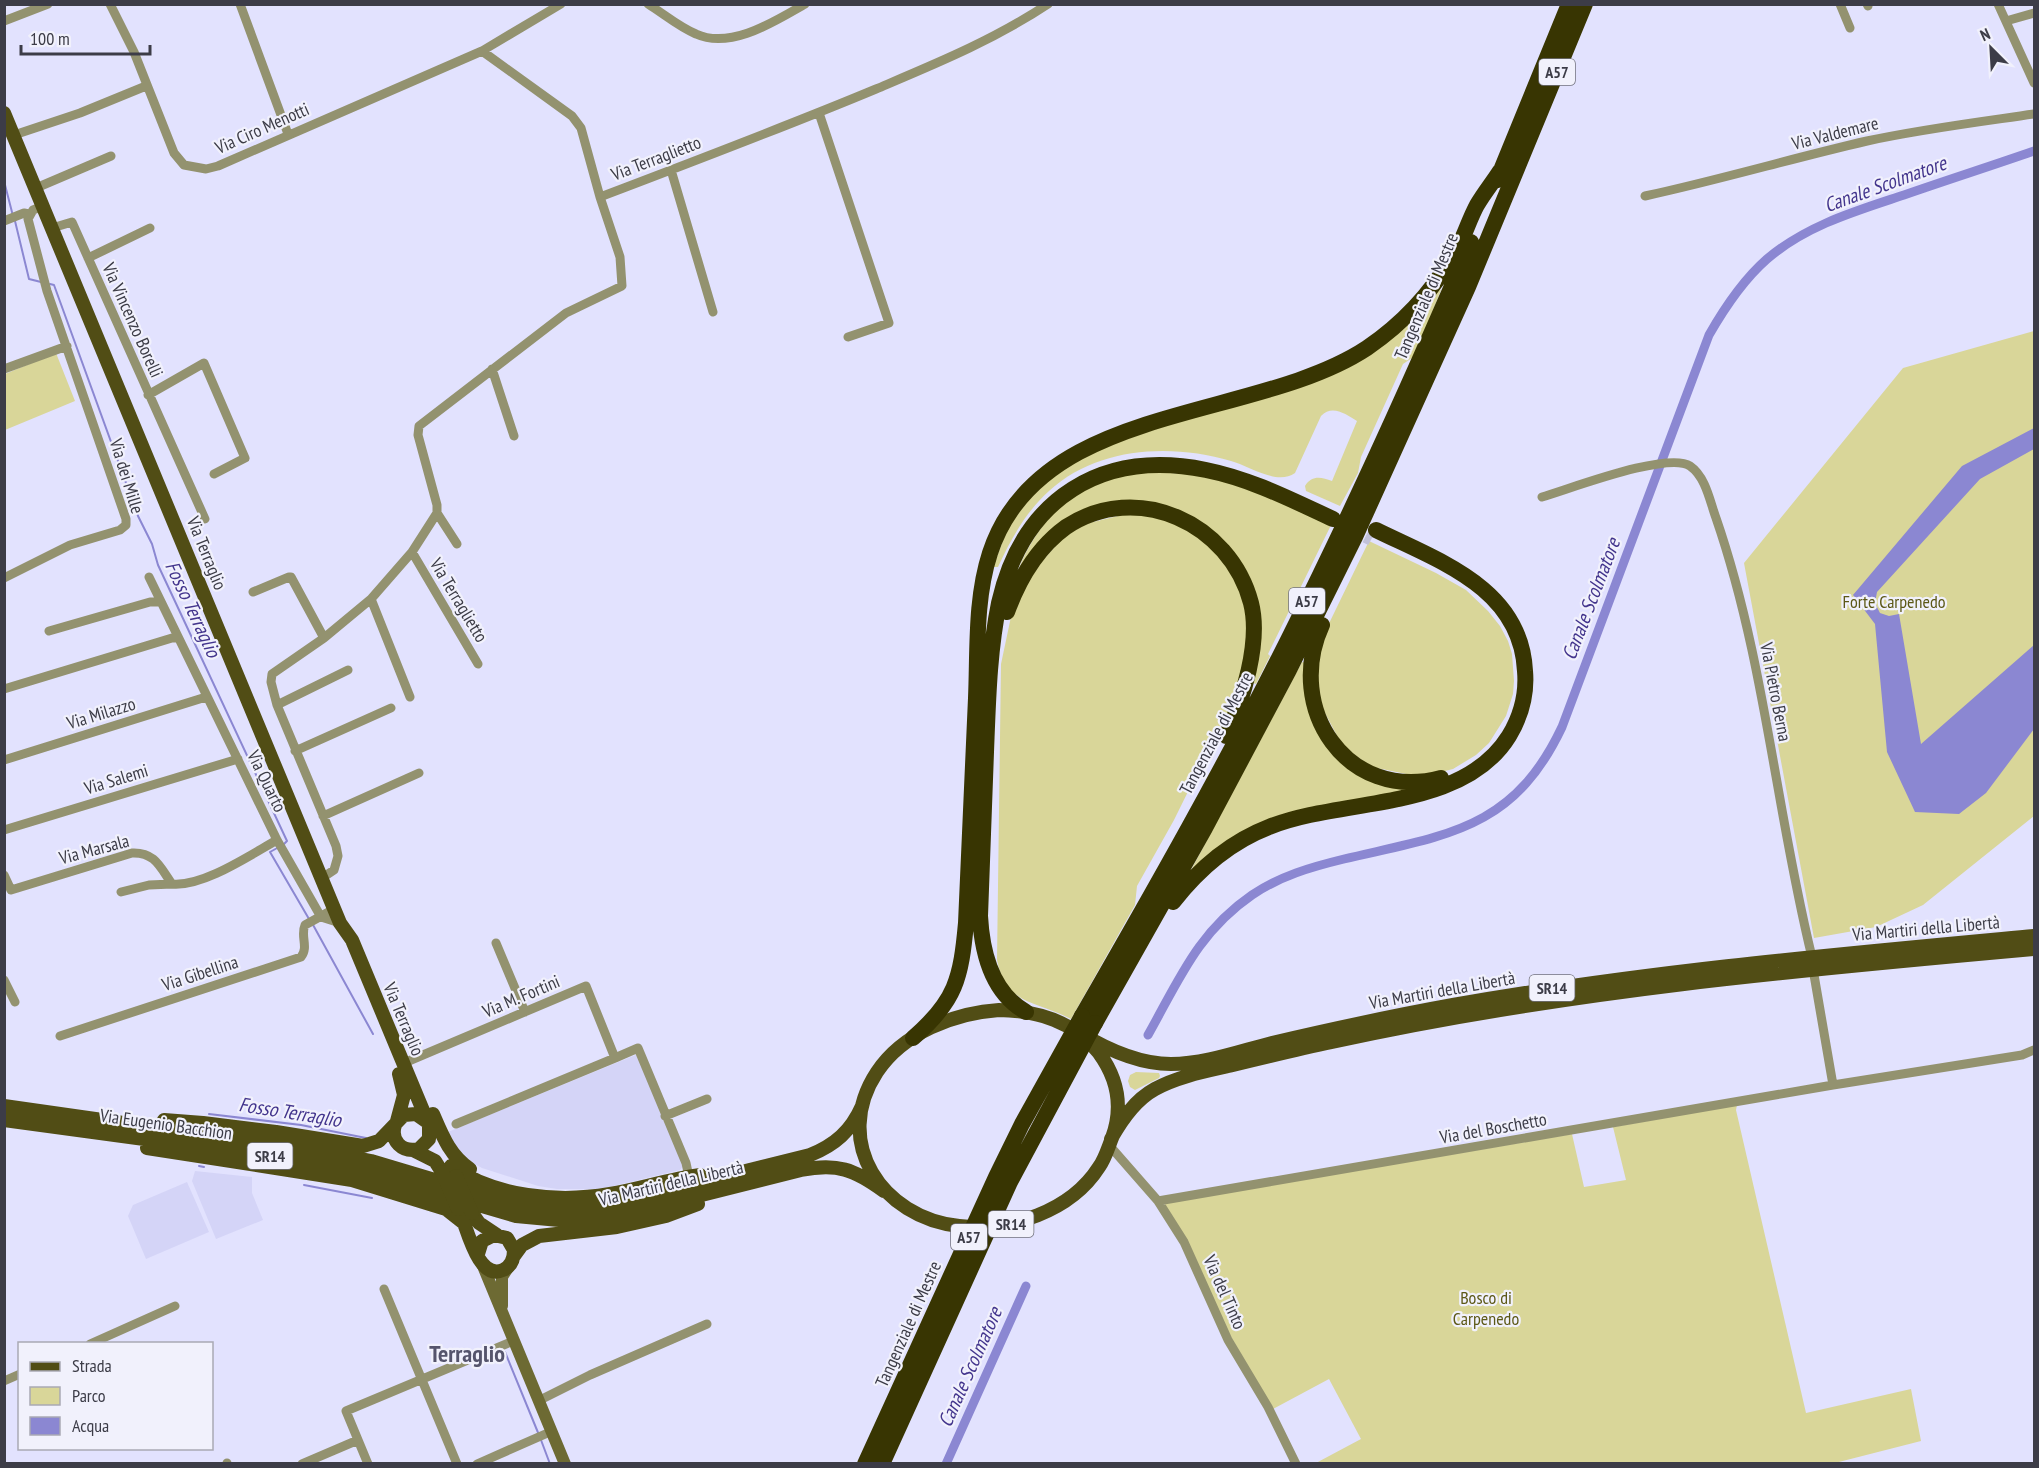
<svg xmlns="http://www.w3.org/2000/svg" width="2039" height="1468" font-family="'PT Sans Narrow',sans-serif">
<rect width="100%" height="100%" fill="#e2e2fe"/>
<path fill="#d4d4f7" d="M 638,1054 L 683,1166 L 680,1170 L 601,1189 L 557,1189 L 538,1186 L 482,1168 L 471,1162 L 457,1150 L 448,1132 Z
M 195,1171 L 252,1177 L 252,1193 L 263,1220 L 216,1239 L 192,1181 Z
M 187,1182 L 209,1232 L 146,1259 L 128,1216 L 133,1205 Z"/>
<path fill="#d9d699" d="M 1439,289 L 1441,290 L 1415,356 L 1403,364 L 1361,457 L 1358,473 L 1340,506 L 1306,491 L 1305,486 C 1312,475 1321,477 1332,481 L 1357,421 C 1346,414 1332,404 1321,416 L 1295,473 C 1277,486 1250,466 1231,461 C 1170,443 1097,447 1049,491 C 1025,513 1011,539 998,567 L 993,567 L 1008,527 L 1036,490 L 1086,453 L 1331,369 Z
M 2034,331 L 2034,816 L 1923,905 L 1876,927 L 1814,938 L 1744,563 L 1903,368 Z
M 56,353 L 75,401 L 5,430 L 5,374 Z
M 1141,471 L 1216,476 L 1332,523 L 1268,654 L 1270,656 L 1256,684 L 1251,682 L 1257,639 L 1214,533 L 1103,507 L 1019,568 C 1031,538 1052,509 1079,491 C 1090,484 1127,475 1141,471 Z
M 1143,510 L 1208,538 L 1246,596 L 1248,656 L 1227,723 L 1221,725 L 1174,820 L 1137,886 L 1135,905 L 1071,1019 C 1037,1001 1006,1006 997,960 L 1001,664 L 1012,612 L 1024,582 L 1072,527 Z
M 1369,541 L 1436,573 L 1466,590 L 1488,611 L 1500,626 L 1508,641 L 1512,654 L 1514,681 L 1513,694 L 1506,716 L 1489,743 L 1476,755 L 1453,769 L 1421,777 L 1372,767 L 1343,747 L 1317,698 L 1319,644 Z
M 1434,562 C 1473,577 1515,611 1521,654 C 1526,682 1523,710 1508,734 C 1461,806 1350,797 1275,822 C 1243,832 1220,851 1195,872 L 1192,873 L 1191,870 L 1302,662 L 1308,664 C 1306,701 1315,733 1344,758 C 1417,823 1534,761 1521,665 C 1520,649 1516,635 1507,622 C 1489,594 1462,578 1434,562 Z
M 1136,1072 L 1159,1073 L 1160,1076 L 1159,1078 L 1135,1090 L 1130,1087 L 1128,1081 L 1130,1075 Z
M 1737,1105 L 1736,1110 L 1806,1413 L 1911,1389 L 1921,1441 L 1831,1464 L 1316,1463 L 1361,1439 L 1329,1379 L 1273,1409 L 1232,1339 L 1164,1203 L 1572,1134 L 1584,1187 L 1626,1180 L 1613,1127 Z"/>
<path fill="#8b87d2" d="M 2034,428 L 2034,449 L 1980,479 L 1877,592 L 1875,603 L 1880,613 L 1889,616 L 1899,614 L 1921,744 L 2034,645 L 2034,729 L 1986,793 L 1959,814 L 1915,812 L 1887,752 L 1875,624 L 1853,595 L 1962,466 Z"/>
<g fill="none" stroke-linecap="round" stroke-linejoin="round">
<path stroke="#8b87d2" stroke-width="2" d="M 4,181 L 13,216
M 15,221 L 29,279 L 41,282
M 50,284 L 54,285 L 138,516 L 152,544 L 158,565 L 287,841 L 284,844
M 279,847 L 270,852 L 309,919
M 312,923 L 373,1034
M 209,1114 L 301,1125 L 366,1138
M 199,1166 L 204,1167
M 304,1185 L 372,1198
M 505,1352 L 539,1435
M 541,1440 L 550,1464"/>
<path stroke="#8b87d2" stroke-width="9" d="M 1148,1035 C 1179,980 1198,932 1252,895 C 1280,876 1311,867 1344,859 C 1445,835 1513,831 1562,727 L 1709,335 C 1725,307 1743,280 1767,259 C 1807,225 1856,211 1904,195 C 1947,180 1991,166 2034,151
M 946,1464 L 1026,1286"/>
<path stroke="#c1c1d9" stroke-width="16" stroke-dasharray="16 8" stroke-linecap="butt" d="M 1345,524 L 1372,538"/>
<path stroke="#93926f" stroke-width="9" d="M 110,4 L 134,52 L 174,153 L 184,165 L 206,169 L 218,166 L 482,51 L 572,116 L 581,128 L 600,197
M 240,4 L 288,134
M 648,4 C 664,14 679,27 696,34 C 731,50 775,21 805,4
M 1840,4 L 1850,28
M 1867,4 L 1868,6
M 1998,4 L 2034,83
M 4,21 L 48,4
M 2006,21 L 2034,13
M 482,51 L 561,4
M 819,113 L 889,323 L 848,337
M 14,135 L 80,113 L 146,86
M 671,170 L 713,312
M 36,188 L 111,156
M 1645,196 C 1719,180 1793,158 1867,141 C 1922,129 1979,122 2034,114
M 4,221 L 24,213 L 29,214
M 52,228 L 72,222 L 205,519
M 88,258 L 150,228
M 4,369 L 67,346
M 492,369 L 514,436
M 148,395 L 204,363 L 245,458 L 214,474
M 1542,497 C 1570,489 1668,451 1690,466 C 1706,477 1710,502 1716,518 C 1765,660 1776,812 1812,957
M 437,513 L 457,544
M 412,552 L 478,664
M 149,577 L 277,840 L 321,917 L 340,923
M 4,578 L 70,545 L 120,530 L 126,525 L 126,519 L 47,291 L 28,219 L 33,210 L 43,206
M 253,592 L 289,577 L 291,577 L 324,638
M 371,599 L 410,697
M 49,631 L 150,602 L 161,602
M 4,689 L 172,638 L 178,638
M 277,705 L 348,670
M 295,751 L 391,708
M 4,760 L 206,697
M 323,816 L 419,773
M 4,830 L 238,759
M 4,875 L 11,890 L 132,853 C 155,852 160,867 172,884 C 203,887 250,855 277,840
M 322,878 L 334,870 L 338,856 L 336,846 L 277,705 L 271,682 L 272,674 L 324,638 L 371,599 L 412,552 L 437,513 L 437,505 L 418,435 L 419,426 L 566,313 L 622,286 L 620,257 L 600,197 C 692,162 785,127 876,89 C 935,64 994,40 1048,4
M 121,892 L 149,885 L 172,884
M 496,943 L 525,1012
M 1813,969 L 1833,1085 L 2022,1055 L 2034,1050
M 4,980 L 15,1002
M 60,1036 L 301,957 C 309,947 300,936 305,925 L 334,909
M 615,1058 L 638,1048 L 686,1163 L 689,1177
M 404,1063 L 586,986 L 615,1058 L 456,1124
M 665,1116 L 707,1099
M 1109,1145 L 1158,1201 L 1184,1242 L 1228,1340 L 1268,1407 L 1296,1464
M 1158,1201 L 1833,1085
M 384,1289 L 457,1464
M 90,1344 L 175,1306
M 4,1381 L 20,1374
M 538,1401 L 590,1375 L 707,1324
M 227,1463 L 227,1464
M 302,1464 L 358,1440
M 368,1464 L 346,1411 L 513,1341
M 477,1464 L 550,1432"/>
<path stroke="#6d6a33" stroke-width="12" d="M 483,1266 L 565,1464
M 502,1306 L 502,1277 L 509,1266"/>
<path stroke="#514d15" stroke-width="14" d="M 4,113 L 340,923 L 352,940 L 429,1125 L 429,1139 L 419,1149 C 402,1153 390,1141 395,1125
M 999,1010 C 1038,1011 1074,1021 1099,1053 C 1118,1079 1123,1108 1112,1138 C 1108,1148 1105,1159 1099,1167 C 1071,1211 1010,1232 959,1226 C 882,1218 831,1142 877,1072 C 903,1033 954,1013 999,1010 Z
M 1080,1033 C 1108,1050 1139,1064 1171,1064 C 1205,1064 1240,1051 1272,1043 C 1332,1029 1392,1016 1453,1005 C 1646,971 1840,954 2034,936
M 4,1106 L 321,1151 L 371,1161 L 505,1201 L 531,1206 L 562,1208 L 613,1204 L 810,1155 C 835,1145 851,1131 862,1106
M 433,1114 C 442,1135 450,1156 470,1169
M 4,1120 L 322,1163 L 369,1173 L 516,1216 L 570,1221 L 614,1217 L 801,1170 C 837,1163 854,1169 884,1191
M 164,1120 L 203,1123 L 276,1132 L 363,1146 L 379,1141 L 404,1115 L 416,1114 L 426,1121
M 397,1121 L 404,1095 L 399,1074
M 1111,1139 C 1122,1119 1135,1100 1155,1089 C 1179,1076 1207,1071 1233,1065 C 1266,1057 1299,1049 1332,1042 C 1564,991 1799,970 2034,949
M 147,1148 L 352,1180 L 446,1209 L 465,1224
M 413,1150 L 435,1161 L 442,1172
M 451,1166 C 495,1197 558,1203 610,1194 C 640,1189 669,1179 700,1175
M 472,1213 L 479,1223 L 497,1235
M 461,1215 C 468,1232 479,1281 503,1270 C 512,1266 514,1258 514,1250 L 507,1238 L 494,1235 L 482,1241 L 478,1254
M 514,1256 L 522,1245 L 539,1236 L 617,1227 L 666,1216 L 698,1204"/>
<path stroke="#383502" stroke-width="16" d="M 1497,180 L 1569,4
M 1007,612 C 1019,579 1037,548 1066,527 C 1137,480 1230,523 1251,603 C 1261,642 1243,700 1226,736
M 1322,625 C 1284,708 1347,803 1441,778
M 1173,902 C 1198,870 1230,842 1269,827 C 1343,797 1462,812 1509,736 C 1521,716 1527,694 1525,671 C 1521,588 1439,561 1376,530
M 1026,1012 C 992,993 982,953 980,916 C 982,861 984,807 986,752 C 988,702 989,652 999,603 C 1023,498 1102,449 1206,470 C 1251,479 1292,500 1333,519
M 1082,1016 C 1154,891 1225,766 1289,638 C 1354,508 1414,375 1471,242
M 1095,1023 L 1205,828 L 1289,670 L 1355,537 L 1468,287 L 1585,4
M 913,1038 C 956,1001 961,978 966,923 C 969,848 973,773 976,698 C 978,650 975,599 990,553 C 1039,402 1255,422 1367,348 C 1408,320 1440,283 1462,239 C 1467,228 1471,216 1477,205 C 1484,193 1493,182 1500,171"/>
<path stroke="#514d15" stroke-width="14" d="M 442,1172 L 458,1209
M 456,1176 L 472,1213"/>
<path stroke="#383502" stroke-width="16" d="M 865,1464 L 996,1177 L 1022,1124 L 1082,1016
M 882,1464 L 1010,1182 L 1095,1023"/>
</g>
<g text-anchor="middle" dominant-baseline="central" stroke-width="4.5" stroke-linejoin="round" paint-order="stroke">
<g fill="#f1f1fc" stroke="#72727d" stroke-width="1.5">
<rect x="1539" y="59" width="36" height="26" rx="4.5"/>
<rect x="1289" y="588" width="36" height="26" rx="4.5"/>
<rect x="1529.5" y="975" width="45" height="26" rx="4.5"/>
<rect x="247.5" y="1143" width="45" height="26" rx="4.5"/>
<rect x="988.5" y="1211" width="45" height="26" rx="4.5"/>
<rect x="951" y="1224" width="36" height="26" rx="4.5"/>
</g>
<g font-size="16" font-weight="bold" fill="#3c3c47">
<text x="1557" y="72">A57</text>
<text x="1307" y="601">A57</text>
<text x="1552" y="988">SR14</text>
<text x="270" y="1156">SR14</text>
<text x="1011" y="1224">SR14</text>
<text x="969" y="1237">A57</text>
</g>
<g font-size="18" fill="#3c3c47" stroke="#f1f1fc">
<text transform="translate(262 128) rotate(-24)">Via Ciro Menotti</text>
<text transform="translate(1835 133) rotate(-14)">Via Valdemare</text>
<text transform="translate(656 158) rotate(-21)">Via Terraglietto</text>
<text transform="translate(1426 296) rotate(-67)">Tangenziale di Mestre</text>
<text transform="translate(133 320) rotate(66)">Via Vincenzo Borelli</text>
<text transform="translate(127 476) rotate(73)">Via dei Mille</text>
<text transform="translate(207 553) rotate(68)">Via Terraglio</text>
<text transform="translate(459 600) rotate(59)">Via Terraglietto</text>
<text transform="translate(1776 692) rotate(79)">Via Pietro Berna</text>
<text transform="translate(101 713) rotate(-17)">Via Milazzo</text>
<text transform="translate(1216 733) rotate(-62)">Tangenziale di Mestre</text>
<text transform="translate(116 779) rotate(-17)">Via Salemi</text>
<text transform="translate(267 781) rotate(64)">Via Quarto</text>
<text transform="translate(94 849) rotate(-15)">Via Marsala</text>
<text transform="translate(1926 928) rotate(-5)">Via Martiri della Libertà</text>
<text transform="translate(200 973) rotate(-18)">Via Gibellina</text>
<text transform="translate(1442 990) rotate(-10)">Via Martiri della Libertà</text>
<text transform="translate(521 996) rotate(-23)">Via M. Fortini</text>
<text transform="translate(404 1019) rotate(67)">Via Terraglio</text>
<text transform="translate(166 1124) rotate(8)">Via Eugenio Bacchion</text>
<text transform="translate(1493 1128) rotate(-10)">Via del Boschetto</text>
<text transform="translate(671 1183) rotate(-13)">Via Martiri della Libertà</text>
<text transform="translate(1225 1292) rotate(66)">Via del Tinto</text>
<text transform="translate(908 1324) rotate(-66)">Tangenziale di Mestre</text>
</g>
<g font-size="18" fill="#5c5816" stroke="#f1f1fc">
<text x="1894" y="601">Forte Carpenedo</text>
<text x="1486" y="1297">Bosco di<tspan x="1486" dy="21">Carpenedo</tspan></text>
</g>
<g font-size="20" font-style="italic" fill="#43358d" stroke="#f1f1fc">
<text transform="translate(1885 184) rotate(-20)">Canale Scolmatore</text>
<text transform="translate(1591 599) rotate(-69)">Canale Scolmatore</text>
<text transform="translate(193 609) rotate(65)">Fosso Terraglio</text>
<text transform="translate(290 1112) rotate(9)">Fosso Terraglio</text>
<text transform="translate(970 1367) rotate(-66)">Canale Scolmatore</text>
</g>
<g font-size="24" font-weight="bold" fill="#55546c" stroke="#f1f1fc">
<text x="467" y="1353">Terraglio</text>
</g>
</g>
<rect width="2039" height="1468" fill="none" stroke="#3c3c47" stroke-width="12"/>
<rect x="18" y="1342" width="195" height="108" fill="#f1f1fc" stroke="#a9a9b4" stroke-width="1.5"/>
<rect x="30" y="1362" width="30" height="9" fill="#514d15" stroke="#a9a9b4" stroke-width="1.5"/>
<text x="72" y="1372" font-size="18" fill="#3c3c47">Strada</text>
<rect x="30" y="1387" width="30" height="18" fill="#d9d699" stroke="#a9a9b4" stroke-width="1.5"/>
<text x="72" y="1402" font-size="18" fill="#3c3c47">Parco</text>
<rect x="30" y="1417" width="30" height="18" fill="#8b87d2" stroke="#a9a9b4" stroke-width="1.5"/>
<text x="72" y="1432" font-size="18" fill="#3c3c47">Acqua</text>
<g transform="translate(1991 48) rotate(336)" stroke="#f1f1fc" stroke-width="4.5" paint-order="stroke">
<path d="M0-4.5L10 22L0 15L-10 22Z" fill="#3c3c47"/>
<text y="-9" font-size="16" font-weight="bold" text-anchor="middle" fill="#3c3c47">N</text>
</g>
<path d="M21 45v9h129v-9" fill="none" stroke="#3c3c47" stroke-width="3"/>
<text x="30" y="45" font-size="18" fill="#3c3c47" stroke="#f1f1fc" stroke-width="4.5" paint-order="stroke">100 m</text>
</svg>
